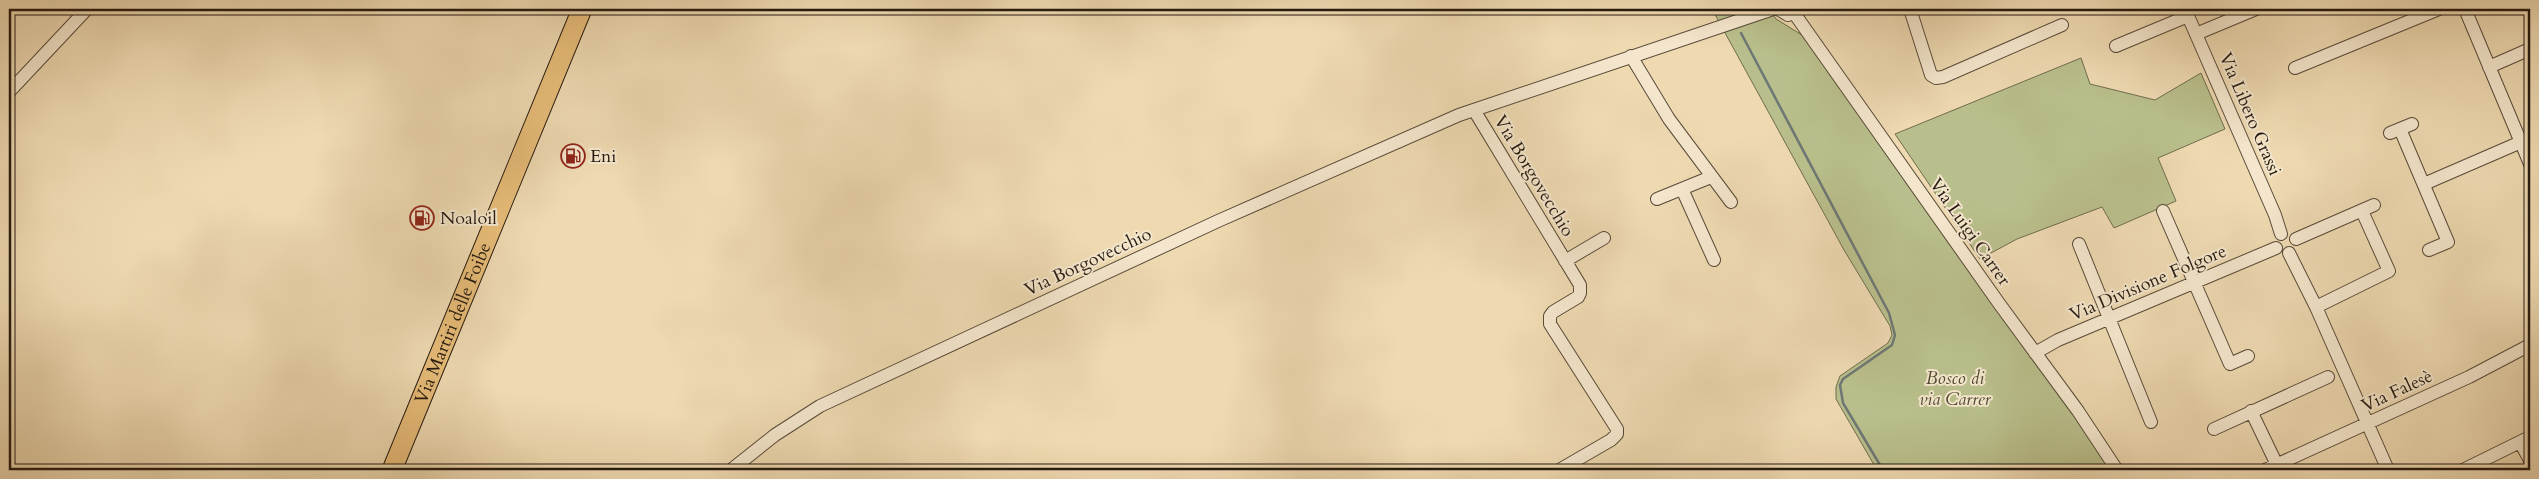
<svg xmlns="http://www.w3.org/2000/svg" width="2539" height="479" viewBox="0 0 2539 479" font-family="Cardo,serif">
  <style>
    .green { fill: #b9bf8c; stroke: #6f6c4e }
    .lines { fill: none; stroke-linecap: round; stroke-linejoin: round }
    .stream { stroke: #6e7874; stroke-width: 2.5 }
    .minor-casing { stroke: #574a38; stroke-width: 14 }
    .highway-casing { stroke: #251a10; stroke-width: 21 }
    .minor { stroke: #f4e6cc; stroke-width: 12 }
    .highway { stroke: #e7bc78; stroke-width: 19 }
    .labels { text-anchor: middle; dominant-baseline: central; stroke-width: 4; stroke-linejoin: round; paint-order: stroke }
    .street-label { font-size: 18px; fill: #251a10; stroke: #f4e6cc }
    .poi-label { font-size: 18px; fill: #251a10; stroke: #f4e6cc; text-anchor: start }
    .park-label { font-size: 18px; font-style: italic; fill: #514c35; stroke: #f4e6cc }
  </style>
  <rect width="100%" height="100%" fill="#eed9b1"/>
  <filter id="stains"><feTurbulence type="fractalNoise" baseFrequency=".004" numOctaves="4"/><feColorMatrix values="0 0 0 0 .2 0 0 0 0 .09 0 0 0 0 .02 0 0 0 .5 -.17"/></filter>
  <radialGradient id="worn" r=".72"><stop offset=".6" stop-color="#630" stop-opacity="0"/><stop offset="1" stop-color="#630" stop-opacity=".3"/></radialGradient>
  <!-- green -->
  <path class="green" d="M 1712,9 L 1769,9 L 1776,19 L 1802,35 L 2094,443 L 2110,470 L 1877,470 L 1836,399 L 1836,387 L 1840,376 L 1888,343 L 1892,335 L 1890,326 L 1844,250 Z
    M 2081,58 L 2090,84 L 2155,100 L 2201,73 L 2225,129 L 2158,158 L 2176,201 L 2114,228 L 2102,207 L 2017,239 L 1980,259 L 1895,134 Z"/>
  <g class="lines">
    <!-- stream -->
    <path class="stream" d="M 1741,33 L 1889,313 L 1895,335 L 1892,345 L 1843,379 L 1840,385 L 1843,403 L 1883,470"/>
    <!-- minor casing -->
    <g class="minor-casing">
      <path id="minor" d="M 1778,9 L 1788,15 L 1798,9
        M 1910,9 L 1931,75 L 1936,78 L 1943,77 L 2062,25
        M 2185,9 L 2275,215 L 2281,234
        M 2465,9 L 2530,164
        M 1794,13 L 1998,302 L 2078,411 L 2117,470
        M 2196,34 L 2256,9
        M 2116,46 L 2188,16
        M 1631,56 L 1669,119 L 1731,202
        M 2489,67 L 2530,49
        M 2295,68 L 2439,9
        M 9,92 L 87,9
        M 1474,110 L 1580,285 L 1580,293 L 1578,297 L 1553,312 L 1550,316 L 1550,324 L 1617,429 L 1617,434 L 1611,440 L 1561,469
        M 2400,129 L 2448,242 L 2429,250
        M 2390,133 L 2412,124
        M 2424,184 L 2521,142
        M 1682,189 L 1714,260
        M 1657,199 L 1711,177
        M 2163,211 L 2230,364 L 2248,356
        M 2296,239 L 2374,205
        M 2079,244 L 2151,422
        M 2289,253 L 2316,307 L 2388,470
        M 1565,261 L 1604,238
        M 2316,307 L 2389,271 L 2362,211
        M 2035,353 L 2058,340 L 2276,248
        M 2251,411 L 2277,465
        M 2214,429 L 2328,377
        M 2520,442 L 2530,460
        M 731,470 L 775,435 L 820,406 L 1218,221 L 1459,115 L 1773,9
        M 2265,470 L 2469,377 L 2530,345
        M 2463,470 L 2530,437"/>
    </g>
    <!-- highway casing -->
    <g class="highway-casing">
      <g id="highway">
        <path id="s1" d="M 392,470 L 582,9"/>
      </g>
    </g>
    <!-- minor -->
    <use href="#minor" class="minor"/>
    <!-- highway -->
    <use href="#highway" class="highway"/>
  </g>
  <!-- icons -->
  <defs>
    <g id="fuel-ring" transform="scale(1.25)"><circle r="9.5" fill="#f4e6cc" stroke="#8f2418" stroke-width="1.5"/><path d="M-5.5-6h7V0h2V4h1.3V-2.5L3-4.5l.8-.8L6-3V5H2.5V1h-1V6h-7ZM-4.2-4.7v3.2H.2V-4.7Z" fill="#8f2418"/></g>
  </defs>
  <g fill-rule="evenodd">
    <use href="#fuel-ring" x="573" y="156"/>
    <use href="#fuel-ring" x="422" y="218"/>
  </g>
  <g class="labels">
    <!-- street labels -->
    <g class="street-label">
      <text transform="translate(2250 114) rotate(67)">Via Libero Grassi</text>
      <text transform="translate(1534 176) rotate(59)">Via Borgovecchio</text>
      <text transform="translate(1970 232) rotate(55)">Via Luigi Carrer</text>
      <text transform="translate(1088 262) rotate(-25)">Via Borgovecchio</text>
      <text transform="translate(2148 283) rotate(-23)">Via Divisione Folgore</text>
      <text stroke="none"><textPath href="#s1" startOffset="159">Via Martiri delle Foibe</textPath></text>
      <text transform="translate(2397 391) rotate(-25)">Via Falesè</text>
    </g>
    <!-- poi labels -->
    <g class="poi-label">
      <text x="590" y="156">Eni</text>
      <text x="440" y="218">Noaloil</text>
    </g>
    <!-- park labels -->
    <g class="park-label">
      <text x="1955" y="378">Bosco di<tspan x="1955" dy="21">via Carrer</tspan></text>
    </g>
  </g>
  <!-- margin -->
  <rect width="2539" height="479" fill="none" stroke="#eed9b1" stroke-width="30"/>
  <rect x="10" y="10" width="2519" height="459" fill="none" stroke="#251a10" stroke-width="2.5"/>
  <rect x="15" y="15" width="2509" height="449" fill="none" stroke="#251a10"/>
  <rect width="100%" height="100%" filter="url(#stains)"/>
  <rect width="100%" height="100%" fill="url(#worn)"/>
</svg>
